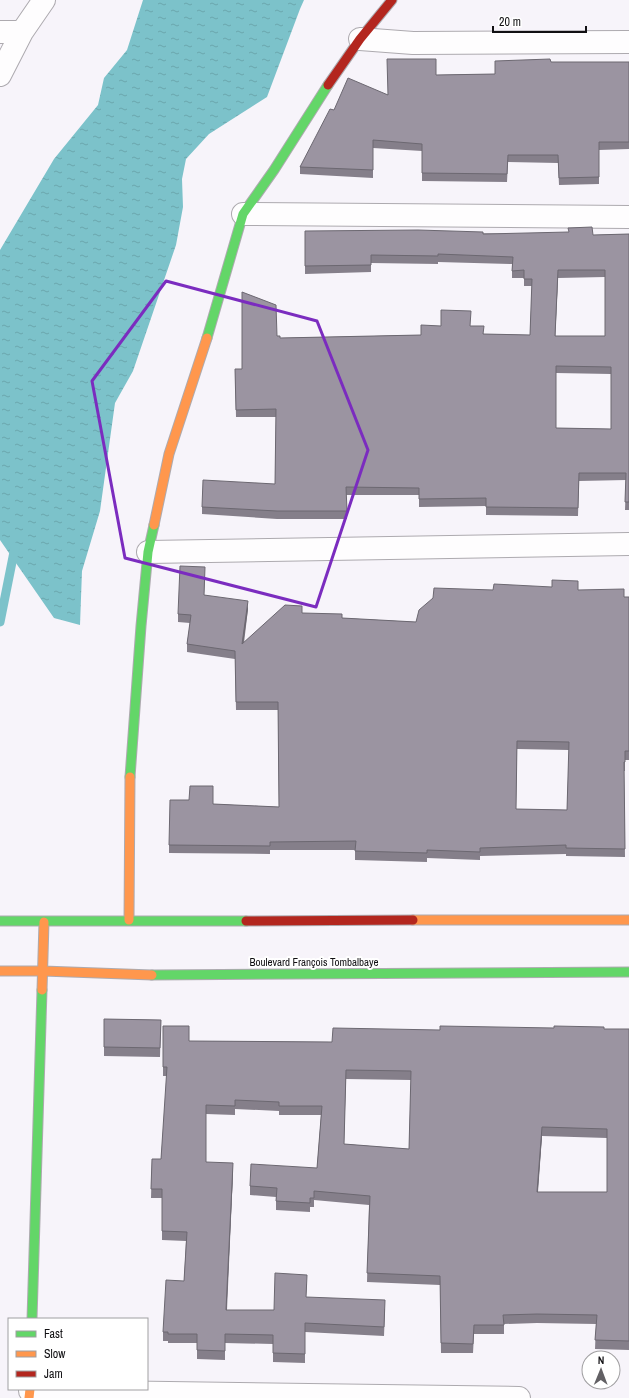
<svg xmlns="http://www.w3.org/2000/svg" width="629" height="1398" viewBox="0 0 629 1398" font-family="'Archivo Narrow',sans-serif">
  <style>
    .water { fill: url(#water-ripples) }
    .lines { fill: none; stroke-linecap: round; stroke-linejoin: round }
    .stream { stroke: #7cc2ca; stroke-width: 9 }
    .street-casing { stroke: #adaaaf; stroke-width: 24 }
    .fast-casing { stroke: #adaaaf; stroke-width: 11 }
    .slow-casing { stroke: #adaaaf; stroke-width: 11 }
    .jam-casing { stroke: #adaaaf; stroke-width: 11 }
    .street { stroke: #fefdfe; stroke-width: 22 }
    .fast { stroke: #63d668; stroke-width: 9 }
    .slow { stroke: #ff974d; stroke-width: 9 }
    .jam { stroke: #b3261e; stroke-width: 9 }
    .wall { fill: #857f8a; fill-rule: evenodd }
    .shaded-wall { fill: #6c6871 }
    .building { fill: #9b94a1; stroke: #6c6871; fill-rule: evenodd }
    .marked { fill: none; stroke: #7b2cbf; stroke-width: 3; stroke-linejoin: round }
    .labels { text-anchor: middle; dominant-baseline: central; stroke-width: 4; stroke-linejoin: round; paint-order: stroke }
    .street-label { font-size: 11px; fill: #111013; stroke: #fff }
  </style>
  <defs>
    <pattern id="water-ripples" width="26" height="14" patternUnits="userSpaceOnUse"><rect width="26" height="14" fill="#7cc2ca"/><path d="M2 4q2-2 4 0t4 0M15 11q2-2 4 0t4 0" fill="none" stroke="#6aa6ad"/></pattern>
  </defs>
  <rect width="100%" height="100%" fill="#f7f4fa"/>
  <!-- water -->
  <path class="water" d="M 143,0 L 304,0 L 300,9 L 267,97 L 209,134 L 186,159 L 182,179 L 183,207 L 176,245 L 133,371 L 115,403 L 100,511 L 82,571 L 80,625 L 54,618 L 0,540 L 0,250 L 54,159 L 98,105 L 104,78 L 127,50 Z"/>
  <g class="lines">
    <!-- stream -->
    <path class="stream" d="M 0,622 L 15,547"/>
    <!-- street casing -->
    <g class="street-casing">
      <path id="street" d="M 0,32 L 22,32
        M 360,39 L 413,43 L 629,42
        M 0,75 L 22,32 L 44,0
        M 243,214 L 629,217
        M 148,552 L 629,544
        M 30,1391 L 519,1398"/>
    </g>
    <!-- fast casing -->
    <g class="fast-casing">
      <path id="fast" d="M 207,338 L 243,214 L 274,170 L 328,85
        M 130,777 L 141,626 L 148,552 L 154,525
        M 0,921 L 246,921
        M 152,975 L 629,972
        M 32,1319 L 42,990"/>
    </g>
    <!-- slow casing -->
    <g class="slow-casing">
      <path id="slow" d="M 154,525 L 169,454 L 207,338
        M 129,920 L 130,777
        M 413,920 L 629,920
        M 0,971 L 43,971 L 152,975
        M 42,990 L 44,922
        M 29,1398 L 30,1389"/>
    </g>
    <!-- jam casing -->
    <g class="jam-casing">
      <path id="jam" d="M 328,85 L 360,39 L 392,0
        M 246,921 L 413,920"/>
    </g>
    <!-- street -->
    <use href="#street" class="street"/>
    <!-- fast -->
    <use href="#fast" class="fast"/>
    <!-- slow -->
    <use href="#slow" class="slow"/>
    <!-- jam -->
    <use href="#jam" class="jam"/>
  </g>
  <!-- wall -->
  <path class="wall" d="M 551,62 L 629,62 L 629,149 L 599,150 L 599,184 L 559,185 L 558,163 L 508,162 L 507,182 L 422,181 L 422,151 L 373,148 L 373,178 L 300,174 L 300,167 L 334,110 L 387,95 L 436,75 L 495,74 Z
    M 305,231 L 593,235 L 629,234 L 629,510 L 625,510 L 626,480 L 579,481 L 578,516 L 486,515 L 486,506 L 419,507 L 419,495 L 346,495 L 347,519 L 277,519 L 202,514 L 202,507 L 275,484 L 276,417 L 236,417 L 235,369 L 242,369 L 277,336 L 280,338 L 421,335 L 470,326 L 484,334 L 530,335 L 532,286 L 524,286 L 524,278 L 512,278 L 512,264 L 438,262 L 438,264 L 371,263 L 371,272 L 305,274 ZM 605,277 L 605,336 L 555,336 L 558,278 ZM 556,373 L 611,374 L 611,429 L 556,428 Z
    M 205,576 L 204,595 L 248,609 L 244,643 L 302,613 L 342,618 L 416,622 L 493,590 L 578,590 L 624,597 L 629,597 L 629,760 L 625,760 L 625,771 L 624,771 L 625,857 L 566,856 L 566,854 L 480,856 L 480,860 L 427,858 L 427,862 L 355,860 L 355,850 L 270,850 L 270,854 L 169,853 L 169,845 L 213,804 L 279,807 L 278,710 L 236,710 L 235,659 L 187,652 L 187,644 L 190,623 L 178,622 L 178,614 ZM 517,749 L 569,750 L 567,810 L 516,809 Z
    M 104,1019 L 161,1020 L 160,1057 L 104,1056 Z
    M 163,1026 L 189,1041 L 332,1042 L 440,1030 L 629,1029 L 629,1350 L 595,1349 L 596,1324 L 537,1323 L 504,1324 L 504,1334 L 474,1334 L 473,1353 L 441,1353 L 440,1285 L 367,1282 L 369,1205 L 314,1200 L 314,1207 L 310,1207 L 310,1212 L 276,1210 L 276,1197 L 250,1195 L 250,1186 L 317,1168 L 321,1115 L 279,1115 L 279,1111 L 235,1109 L 235,1115 L 206,1114 L 206,1162 L 233,1173 L 227,1310 L 274,1310 L 307,1284 L 306,1297 L 385,1309 L 384,1336 L 305,1332 L 305,1363 L 273,1362 L 273,1344 L 225,1343 L 225,1360 L 197,1359 L 197,1343 L 168,1343 L 168,1341 L 163,1341 L 163,1332 L 184,1281 L 186,1241 L 162,1240 L 162,1198 L 151,1198 L 152,1159 L 161,1159 L 167,1076 L 163,1076 ZM 346,1079 L 411,1080 L 409,1149 L 344,1144 ZM 542,1136 L 607,1138 L 607,1192 L 538,1192 Z"/>
  <!-- shaded-wall -->
  <path class="shaded-wall" d="M 558,270 L 558,278 L 555,343 L 555,336 Z
    M 248,601 L 248,609 L 242,652 L 242,644 Z
    M 542,1127 L 542,1136 L 537,1201 L 537,1192 Z
    M 233,1163 L 233,1173 L 226,1319 L 226,1310 Z"/>
  <!-- building -->
  <path class="building" d="M 387,59 L 436,59 L 436,75 L 495,74 L 495,61 L 550,59 L 551,62 L 629,62 L 629,142 L 599,142 L 599,177 L 559,178 L 558,155 L 508,155 L 507,174 L 422,173 L 422,144 L 373,140 L 373,170 L 300,167 L 330,109 L 334,110 L 348,78 L 388,95 Z
    M 592,227 L 593,235 L 629,234 L 629,502 L 625,502 L 626,473 L 579,473 L 578,508 L 486,507 L 486,498 L 419,499 L 419,488 L 346,487 L 347,511 L 277,511 L 202,507 L 203,480 L 275,484 L 276,409 L 236,410 L 235,369 L 242,369 L 242,292 L 276,305 L 277,336 L 280,336 L 280,338 L 421,335 L 421,325 L 441,326 L 441,310 L 471,311 L 470,326 L 484,326 L 483,334 L 530,335 L 532,279 L 524,279 L 524,270 L 512,271 L 513,257 L 438,254 L 438,256 L 371,255 L 371,265 L 305,266 L 305,231 L 418,230 L 483,232 L 483,234 L 485,234 L 569,232 L 568,228 ZM 558,270 L 605,270 L 605,336 L 555,336 ZM 556,366 L 611,367 L 611,429 L 556,428 Z
    M 180,566 L 205,567 L 204,595 L 248,601 L 242,644 L 285,605 L 302,606 L 302,613 L 342,614 L 342,618 L 416,622 L 419,610 L 433,598 L 434,588 L 493,590 L 494,584 L 552,587 L 552,580 L 578,581 L 578,590 L 624,589 L 624,597 L 629,597 L 629,751 L 625,751 L 625,762 L 624,762 L 625,849 L 566,848 L 566,845 L 480,848 L 480,852 L 427,850 L 427,853 L 355,851 L 356,841 L 270,842 L 270,846 L 169,845 L 170,800 L 189,800 L 190,786 L 213,786 L 213,804 L 279,807 L 278,702 L 236,702 L 235,651 L 187,644 L 191,615 L 178,614 ZM 517,741 L 569,742 L 567,810 L 516,809 Z
    M 104,1019 L 161,1020 L 160,1048 L 104,1047 Z
    M 163,1026 L 189,1026 L 189,1041 L 332,1042 L 333,1028 L 440,1030 L 440,1026 L 554,1028 L 554,1026 L 604,1027 L 604,1029 L 629,1029 L 629,1341 L 595,1340 L 597,1315 L 537,1314 L 503,1315 L 504,1325 L 474,1325 L 473,1344 L 441,1343 L 440,1276 L 367,1273 L 370,1196 L 314,1191 L 314,1198 L 310,1198 L 310,1203 L 276,1201 L 277,1188 L 250,1186 L 251,1164 L 317,1168 L 322,1106 L 279,1106 L 279,1102 L 235,1100 L 235,1106 L 206,1105 L 206,1162 L 233,1163 L 226,1310 L 274,1310 L 275,1273 L 307,1275 L 306,1297 L 385,1300 L 384,1327 L 305,1323 L 305,1354 L 273,1353 L 273,1335 L 225,1334 L 225,1351 L 197,1350 L 197,1334 L 168,1334 L 168,1332 L 163,1332 L 166,1280 L 184,1281 L 187,1232 L 162,1231 L 162,1189 L 151,1189 L 152,1159 L 161,1159 L 167,1067 L 163,1067 ZM 346,1070 L 411,1071 L 409,1149 L 344,1144 ZM 542,1127 L 607,1129 L 607,1192 L 537,1192 Z"/>
  <!-- marked area -->
  <path class="marked" d="M 166,281 L 317,321 L 368,450 L 316,607 L 125,558 L 92,381 Z"/>
  <g class="labels">
    <!-- street labels -->
    <g class="street-label">
      <text x="314" y="962">Boulevard François Tombalbaye</text>
    </g>
  </g>
  <!-- legend -->
  <rect x="8" y="1318" width="140" height="72" fill="#ffffff" stroke="#a09fa1"/>
  <rect x="16" y="1331" width="20" height="6" fill="#63d668" stroke="#a09fa1"/>
  <text x="44" y="1338" font-size="12" fill="#111013">Fast</text>
  <rect x="16" y="1351" width="20" height="6" fill="#ff974d" stroke="#a09fa1"/>
  <text x="44" y="1358" font-size="12" fill="#111013">Slow</text>
  <rect x="16" y="1371" width="20" height="6" fill="#b3261e" stroke="#a09fa1"/>
  <text x="44" y="1378" font-size="12" fill="#111013">Jam</text>
  <!-- north arrow -->
  <g transform="translate(601 1370) rotate(1)"><circle r="19" fill="#ffffff" stroke="#a09fa1"/>
  <path d="M0-3L7 15L0 10L-7 15Z" fill="#626064"/>
  <text y="-6" font-size="11" font-weight="bold" text-anchor="middle" fill="#111013">N</text>
  </g>
  <!-- scale -->
  <path d="M493 26v6h93v-6" fill="none" stroke="#111013" stroke-width="2"/>
  <text x="499" y="26" font-size="12" fill="#111013" stroke="#ffffff" stroke-width="3" paint-order="stroke">20 m</text>
</svg>
